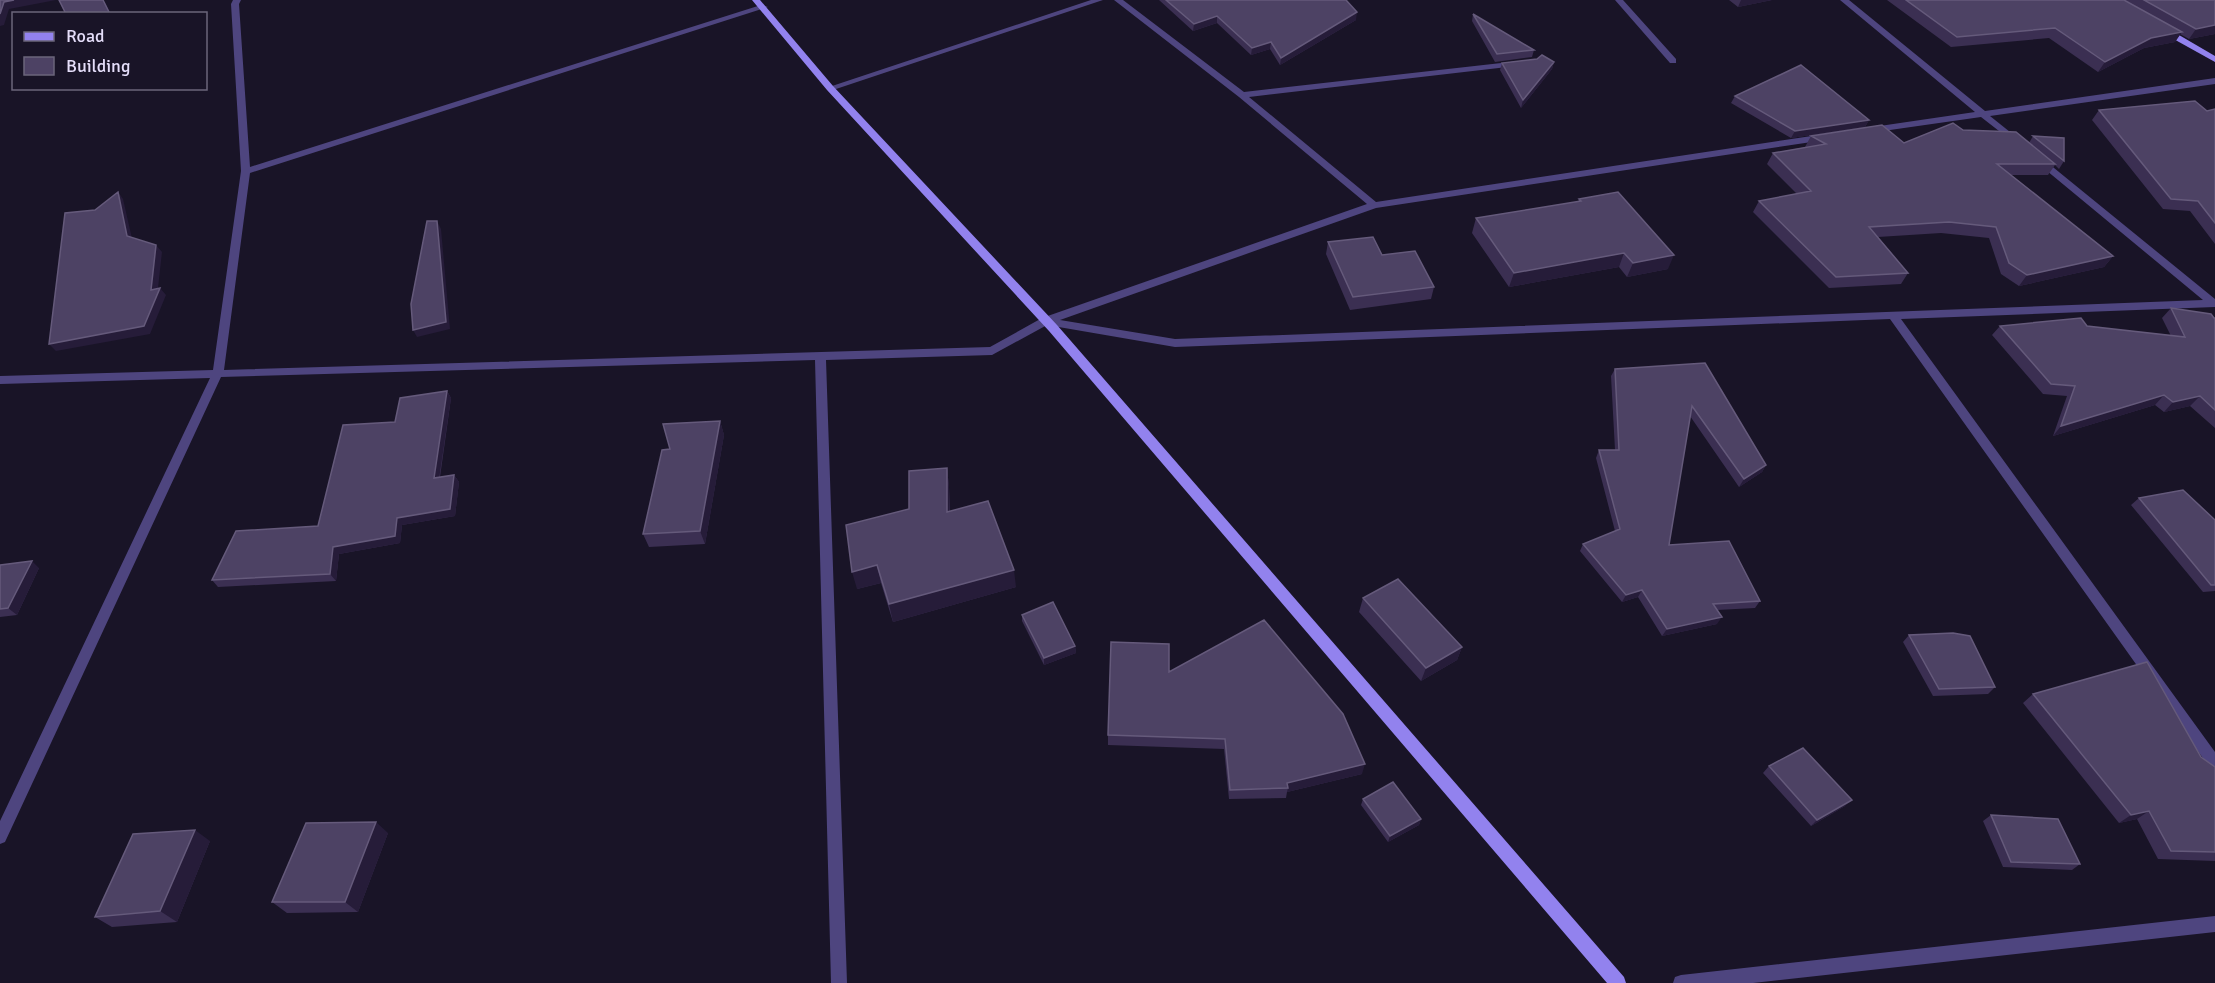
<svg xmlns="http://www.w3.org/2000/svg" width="2215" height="983" viewBox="0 0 2215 983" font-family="Signika,sans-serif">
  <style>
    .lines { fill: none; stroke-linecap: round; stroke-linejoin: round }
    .street { fill: #4e457f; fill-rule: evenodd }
    .secondary { fill: #9282ee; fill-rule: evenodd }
    .wall { fill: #3b2f52 }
    .shaded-wall { fill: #261c39 }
    .building { fill: #4d4264; stroke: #655a7b; stroke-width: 1.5 }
  </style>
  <rect width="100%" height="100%" fill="#191427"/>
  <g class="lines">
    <!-- street -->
    <path class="street" d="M 233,0 L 241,0 L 239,4 L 250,167 L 761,5 L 768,7 L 250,173 L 224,370 L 990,347 L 1042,318 L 1367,204 L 1239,97 L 1114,0 L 1123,0 L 1244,92 L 1519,61 L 1520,63 L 1516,66 L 1249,97 L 1376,202 L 1825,134 L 1830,137 L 1825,140 L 1376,208 L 1060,320 L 1175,339 L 2203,300 L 2035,161 L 2040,158 L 2043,159 L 2215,299 L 2215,307 L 1901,319 L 2215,752 L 2215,769 L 2210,768 L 1890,319 L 1175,347 L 1047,325 L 992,355 L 826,360 L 847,983 L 831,983 L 815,360 L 221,377 L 5,842 L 0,844 L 0,821 L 210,378 L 0,384 L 0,376 L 213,370 L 241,171 L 231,4 Z
      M 1091,0 L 1103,0 L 833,90 L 826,88 Z
      M 1615,0 L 1623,0 L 1676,59 L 1676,63 L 1670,63 Z
      M 1840,0 L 1849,0 L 1985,111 L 2215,78 L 2215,84 L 1990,116 L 2020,140 L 2020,144 L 2017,145 L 1981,117 L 1869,133 L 1864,130 L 1866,128 L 1975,112 Z
      M 2215,916 L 2215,932 L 1753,983 L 1673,983 L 1675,977 L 1681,975 Z"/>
    <!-- secondary -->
    <path class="secondary" d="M 752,0 L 760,0 L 833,86 L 1057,325 L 1624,977 L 1626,983 L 1607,983 L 1049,331 L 827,90 Z
      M 2161,28 L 2167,28 L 2215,56 L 2215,62 L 2161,32 Z"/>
  </g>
  <!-- wall -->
  <path class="wall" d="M 1159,0 L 1346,0 L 1356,20 L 1280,65 L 1270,49 L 1251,55 L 1217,23 L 1193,31 Z
    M 1729,0 L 1772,0 L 1738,7 Z
    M 1887,0 L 2215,0 L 2215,34 L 2189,39 L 2180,34 L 2175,42 L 2144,48 L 2098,72 L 2049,38 L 1951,47 Z
    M 1473,14 L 1534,50 L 1532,57 L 1495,62 L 1472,21 Z
    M 1554,62 L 1552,69 L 1521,108 L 1500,70 L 1502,63 Z
    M 1735,96 L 1869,120 L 1865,127 L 1791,138 L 1731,103 Z
    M 2215,109 L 2215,244 L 2190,211 L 2163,209 L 2092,120 L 2099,110 L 2207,111 Z
    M 1963,130 L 2029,143 L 2033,136 L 2064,161 L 2059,169 L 2055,165 L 2048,175 L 2011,175 L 2113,256 L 2104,267 L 2019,286 L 2001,274 L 1989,238 L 1941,233 L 1878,237 L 1908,273 L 1901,284 L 1829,288 L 1753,212 L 1759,201 L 1797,194 L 1767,164 L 1773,153 L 1806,147 L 1805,147 L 1811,136 L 1904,143 Z
    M 1579,199 L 1668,269 L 1627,277 L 1619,267 L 1509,287 L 1472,233 L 1476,218 L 1578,202 Z
    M 1328,242 L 1382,255 L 1434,287 L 1431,299 L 1350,310 L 1326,254 Z
    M 2171,308 L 2215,318 L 2215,428 L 2190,406 L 2164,412 L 2155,405 L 2053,436 L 2067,396 L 2043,394 L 1992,335 L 2000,326 L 2087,326 L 2171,336 L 2162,318 Z
    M 1705,363 L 1766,465 L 1762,472 L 1739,487 L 1690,416 L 1669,545 L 1760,601 L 1755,608 L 1717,610 L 1717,624 L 1662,636 L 1638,597 L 1622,602 L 1580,551 L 1583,544 L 1615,531 L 1596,458 L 1599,450 L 1615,450 L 1611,376 L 1615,369 Z
    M 447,391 L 451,398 L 440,477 L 454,475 L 459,482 L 455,516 L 402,525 L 400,543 L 339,554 L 336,581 L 218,587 L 212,580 L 318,526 L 395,422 Z
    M 720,421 L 724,435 L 705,544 L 649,547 L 643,534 L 670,449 Z
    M 947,468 L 949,487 L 950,512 L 1016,587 L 893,622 L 881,583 L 857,589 L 909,509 Z
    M 2139,498 L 2215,520 L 2215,591 L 2203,592 L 2131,505 Z
    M 0,565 L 39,568 L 17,615 L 0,617 Z
    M 1363,598 L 1462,647 L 1457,660 L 1421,681 L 1359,612 Z
    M 1022,615 L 1075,646 L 1076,653 L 1044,665 L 1022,621 Z
    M 1909,635 L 1995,687 L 1988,694 L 1933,696 L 1903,642 Z
    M 1169,672 L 1362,774 L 1287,792 L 1286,798 L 1229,799 L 1224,749 L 1108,745 L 1108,735 Z
    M 2033,694 L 2201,757 L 2215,767 L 2215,861 L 2158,859 L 2137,819 L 2119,823 L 2023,703 Z
    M 1769,766 L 1845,806 L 1811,826 L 1763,773 Z
    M 1363,799 L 1421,819 L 1419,825 L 1388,842 L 1361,805 Z
    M 1991,815 L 2080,864 L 2072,870 L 2003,867 L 1983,821 Z
    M 388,833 L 358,912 L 287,913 L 272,902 Z
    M 210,841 L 177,922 L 112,927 L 95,917 Z"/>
  <!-- shaded-wall -->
  <path class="shaded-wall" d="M 14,0 L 56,0 L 9,9 L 4,25 L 0,26 L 0,14 L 4,2 Z
    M 1741,0 L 1772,0 L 1738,7 Z
    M 1357,12 L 1356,20 L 1280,65 L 1281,58 Z
    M 1217,16 L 1217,23 L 1193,31 L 1194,24 Z
    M 2215,25 L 2215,34 L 2189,39 L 2196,29 Z
    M 2182,32 L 2175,42 L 2144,48 L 2098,72 L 2105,62 L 2151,38 Z
    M 1271,42 L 1270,49 L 1251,55 L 1252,48 Z
    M 1554,62 L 1552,69 L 1521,108 L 1523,100 Z
    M 1869,120 L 1865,127 L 1791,138 L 1795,131 Z
    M 118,192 L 123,199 L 133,243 L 127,236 Z
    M 437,221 L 441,229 L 450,329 L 417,337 L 413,330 Z
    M 156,245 L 162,252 L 157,297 L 160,288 L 166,295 L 150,334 L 56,351 L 49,344 L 151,290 Z
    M 1624,253 L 1619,267 L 1509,287 L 1514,273 Z
    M 1674,255 L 1668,269 L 1627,277 L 1633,263 Z
    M 2113,256 L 2104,267 L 2019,286 L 2027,275 Z
    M 447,391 L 451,398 L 438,486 L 434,478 Z
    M 2164,395 L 2155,405 L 2053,436 L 2061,426 Z
    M 2200,396 L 2190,406 L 2164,412 L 2173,402 Z
    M 720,421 L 724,435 L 705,544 L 700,531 Z
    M 1766,465 L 1762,472 L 1739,487 L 1744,479 Z
    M 947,468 L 949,487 L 950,531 L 947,512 Z
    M 454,475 L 459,482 L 455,516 L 402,525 L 400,543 L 339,554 L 336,581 L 330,574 L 333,547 L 397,518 Z
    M 32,561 L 39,568 L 17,615 L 8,608 Z
    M 877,565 L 881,583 L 857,589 L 852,572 Z
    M 1014,570 L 1016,587 L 893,622 L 889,604 Z
    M 1642,590 L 1638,597 L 1622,602 L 1626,595 Z
    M 1722,617 L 1717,624 L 1662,636 L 1667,629 Z
    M 1075,646 L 1076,653 L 1044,665 L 1044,658 Z
    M 1462,647 L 1457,660 L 1421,681 L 1426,668 Z
    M 1365,764 L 1362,774 L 1287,792 L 1288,788 L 1287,783 Z
    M 1852,800 L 1845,806 L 1811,826 L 1817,820 Z
    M 2149,811 L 2137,819 L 2119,823 L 2131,815 Z
    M 1421,819 L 1419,825 L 1388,842 L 1390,836 Z
    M 376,822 L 388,833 L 358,912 L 345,902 Z
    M 195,830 L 210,841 L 177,922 L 160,911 Z"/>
  <!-- building -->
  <path class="building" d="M 0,0 L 14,0 L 4,2 L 0,14 Z
    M 59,0 L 103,0 L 110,14 L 66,14 Z
    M 1166,0 L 1346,0 L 1357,12 L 1281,58 L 1271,42 L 1252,48 L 1217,16 L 1194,24 Z
    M 1906,0 L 2124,0 L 2182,32 L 2151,38 L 2105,62 L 2055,28 L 1957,37 Z
    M 2144,0 L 2215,0 L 2215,25 L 2196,29 Z
    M 1473,14 L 1534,50 L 1497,54 Z
    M 1542,55 L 1554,62 L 1523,100 L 1502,63 L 1537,59 Z
    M 1801,65 L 1869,120 L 1795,131 L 1735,96 Z
    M 2195,101 L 2207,111 L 2215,109 L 2215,223 L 2198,201 L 2171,199 L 2099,110 Z
    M 1953,123 L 1963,130 L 2016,132 L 2055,164 L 1997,164 L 2113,256 L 2027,275 L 2009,263 L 1996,227 L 1949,222 L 1869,227 L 1908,273 L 1836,277 L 1759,201 L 1811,191 L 1773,153 L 1826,144 L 1811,136 L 1882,125 L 1904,143 Z
    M 2033,136 L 2064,138 L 2064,161 Z
    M 118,192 L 127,236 L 156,245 L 151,290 L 160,288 L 144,326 L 49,344 L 65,213 L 95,210 Z
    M 1618,192 L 1674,255 L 1633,263 L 1624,253 L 1514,273 L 1476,218 L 1581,201 L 1579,199 Z
    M 427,221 L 437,221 L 446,322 L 413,330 L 411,304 Z
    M 1373,237 L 1382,255 L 1415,251 L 1434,287 L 1353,297 L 1328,242 Z
    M 2171,308 L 2211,314 L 2214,318 L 2215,318 L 2215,410 L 2200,396 L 2173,402 L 2164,395 L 2061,426 L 2075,386 L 2051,384 L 2000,326 L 2081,318 L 2087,326 L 2185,337 Z
    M 1705,363 L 1766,465 L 1744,479 L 1692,406 L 1669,545 L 1729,541 L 1760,601 L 1713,604 L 1722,617 L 1667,629 L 1642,590 L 1626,595 L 1583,544 L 1620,529 L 1599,450 L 1619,450 L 1615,369 Z
    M 447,391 L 434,478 L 454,475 L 450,509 L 397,518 L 395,536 L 333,547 L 330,574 L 212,580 L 236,531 L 318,526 L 343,425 L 395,422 L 400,398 Z
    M 720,421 L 700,531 L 643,534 L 662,450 L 670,449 L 663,424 Z
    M 947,468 L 947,512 L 988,501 L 1014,570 L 889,604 L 877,565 L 852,572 L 846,525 L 909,509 L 909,471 Z
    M 2183,490 L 2215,520 L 2215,585 L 2211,585 L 2139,498 Z
    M 32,561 L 8,608 L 0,609 L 0,565 Z
    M 1398,579 L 1462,647 L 1426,668 L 1363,598 Z
    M 1053,602 L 1075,646 L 1044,658 L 1022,615 Z
    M 1264,620 L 1343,714 L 1365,764 L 1287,783 L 1288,788 L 1230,790 L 1225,739 L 1108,735 L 1111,642 L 1169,644 L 1169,672 Z
    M 1953,633 L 1970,636 L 1995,687 L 1939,689 L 1909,635 Z
    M 2147,662 L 2201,757 L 2215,767 L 2215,852 L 2171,851 L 2149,811 L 2131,815 L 2033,694 Z
    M 1803,748 L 1852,800 L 1817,820 L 1769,766 Z
    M 1393,782 L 1421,819 L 1390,836 L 1363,799 Z
    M 1991,815 L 2058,819 L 2080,864 L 2011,862 Z
    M 376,822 L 345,902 L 272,902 L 306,823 Z
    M 195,830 L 160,911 L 95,917 L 133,834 Z"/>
  <!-- legend -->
  <rect x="12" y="12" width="195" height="78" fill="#191427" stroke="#6b657b" stroke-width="1.5"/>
  <rect x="24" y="32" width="30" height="9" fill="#9282ee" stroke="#6b657b" stroke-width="1.5"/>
  <text x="66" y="42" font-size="18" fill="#e5defa">Road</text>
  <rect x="24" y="57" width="30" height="18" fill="#4d4264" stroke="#6b657b" stroke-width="1.5"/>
  <text x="66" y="72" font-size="18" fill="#e5defa">Building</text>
</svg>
